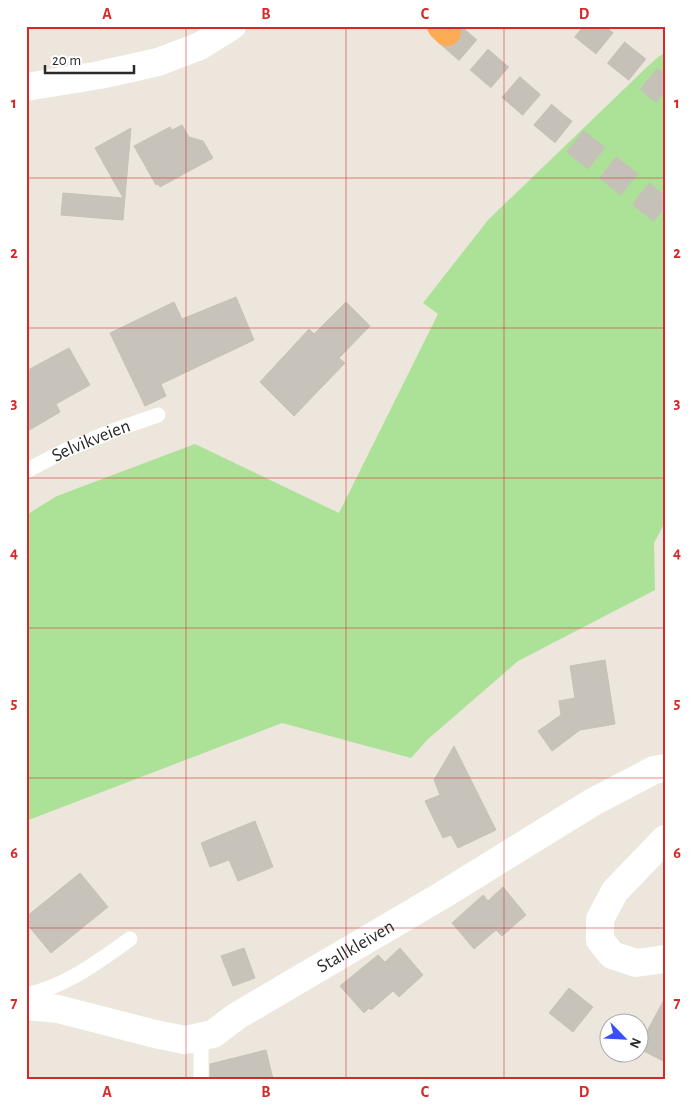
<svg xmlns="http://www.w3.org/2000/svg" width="691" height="1105" viewBox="0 0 691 1105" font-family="'Alegreya Sans',sans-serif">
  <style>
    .green { fill: #abe298 }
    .building { fill: #c7c3bb; stroke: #c7c2b5 }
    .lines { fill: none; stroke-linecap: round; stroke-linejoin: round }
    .highway-tunnel { stroke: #c5c0b8; stroke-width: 28; stroke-dasharray: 28 14; stroke-linecap: butt }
    .lane { stroke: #fff; stroke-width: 15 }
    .street { stroke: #fff; stroke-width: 28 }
    .highway { stroke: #fdac55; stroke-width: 28 }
    .grid { fill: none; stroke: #d62828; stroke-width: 1; stroke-opacity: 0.55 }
    .labels { text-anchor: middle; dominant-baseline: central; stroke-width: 4.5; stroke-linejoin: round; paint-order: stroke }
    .street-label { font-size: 19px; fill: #2a2a2a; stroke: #fff }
    .neatline { fill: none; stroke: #d62828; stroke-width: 2 }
    .grid-label { font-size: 16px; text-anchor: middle; font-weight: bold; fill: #d62828 }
  </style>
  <rect width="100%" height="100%" fill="#ece6dc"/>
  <!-- green -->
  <path class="green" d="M 665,53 L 665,522 L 654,543 L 655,590 L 518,661 L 427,740 L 411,758 L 282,723 L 26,821 L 26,515 L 57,496 L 195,444 L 339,513 L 438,314 L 423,303 L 488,220 L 647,67 L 658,57 Z"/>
  <!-- building -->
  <path class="building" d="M 182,125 L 189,137 L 203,141 L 213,158 L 160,187 L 158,184 L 156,185 L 134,146 L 170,127 L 172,130 Z
    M 131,128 L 123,220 L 61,215 L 63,193 L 123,198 L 95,148 Z
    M 236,297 L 254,340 L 161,384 L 166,396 L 145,406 L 110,333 L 174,302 L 182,319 Z
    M 346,302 L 370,326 L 339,358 L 345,363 L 294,416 L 260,382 L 309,329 L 314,334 Z
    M 69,348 L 90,385 L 56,404 L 60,412 L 26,432 L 26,371 Z
    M 605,660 L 615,724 L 580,730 L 552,751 L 538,731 L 561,715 L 559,701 L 575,698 L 570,666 Z
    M 454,746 L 496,830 L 458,848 L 451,835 L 443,838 L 425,801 L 440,795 L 434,780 Z
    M 255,821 L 273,867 L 238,881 L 229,860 L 210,867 L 201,843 Z
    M 80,873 L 108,907 L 51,953 L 26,923 L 26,917 Z
    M 503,887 L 526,915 L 502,936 L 496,930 L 474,949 L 452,923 L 483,895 L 488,901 Z
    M 244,948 L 255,978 L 233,986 L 221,956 Z
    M 400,948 L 423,975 L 399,997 L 393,991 L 371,1010 L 369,1008 L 364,1013 L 340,986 L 378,955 L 385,962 Z
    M 569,988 L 593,1007 L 573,1032 L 549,1013 Z
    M 665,998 L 665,1062 L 638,1048 Z
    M 266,1050 L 273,1079 L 210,1079 L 210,1064 Z"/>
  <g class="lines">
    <!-- highway-tunnel -->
    <path class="highway-tunnel" d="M 583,26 L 665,92
      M 447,32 L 556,126 L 665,213"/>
    <!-- lane -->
    <g class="lane">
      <path id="s1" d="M 26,471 L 66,450 L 115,430 L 158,415"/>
      <path d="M 26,995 C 65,987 98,962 130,939"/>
      <path d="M 201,1037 L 201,1079"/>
    </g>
    <!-- street -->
    <g class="street">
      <path d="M 26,87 L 100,75 L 158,62 L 200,46 L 232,26"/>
      <path d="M 665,839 L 615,891 L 600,919 L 600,940 L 612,955 L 636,963 L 665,959"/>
      <path id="s2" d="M 26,1006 L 58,1009 L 155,1034 L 185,1040 L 213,1034 L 237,1016 L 441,896 L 593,802 L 654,770 L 665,768"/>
    </g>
    <!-- highway -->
    <path class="highway" d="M 441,26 L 447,32"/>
  </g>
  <!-- grid -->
  <path class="grid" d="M 186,26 L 186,1079M 346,26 L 346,1079M 504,26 L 504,1079M 26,178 L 665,178M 26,328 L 665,328M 26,478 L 665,478M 26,628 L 665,628M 26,778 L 665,778M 26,928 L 665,928"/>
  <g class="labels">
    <!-- street labels -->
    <g class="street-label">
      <text stroke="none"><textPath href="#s1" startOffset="72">Selvikveien</textPath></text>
      <text stroke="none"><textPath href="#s2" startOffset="359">Stallkleiven</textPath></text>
    </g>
  </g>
  <!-- border -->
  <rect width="691" height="1105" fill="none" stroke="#ffffff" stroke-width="55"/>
  <!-- north arrow -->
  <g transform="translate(624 1038) rotate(114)"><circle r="24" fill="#ffffff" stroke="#aaaaaa"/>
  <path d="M0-4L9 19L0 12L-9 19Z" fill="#3b4ff9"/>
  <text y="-8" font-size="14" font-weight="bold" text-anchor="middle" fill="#2a2a2a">N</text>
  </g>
  <!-- scale -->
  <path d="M45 65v8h89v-8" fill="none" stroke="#2a2a2a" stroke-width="2.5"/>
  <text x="52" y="65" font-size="15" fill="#2a2a2a" stroke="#ffffff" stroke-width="4" paint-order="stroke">20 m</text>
  <rect x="28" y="28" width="636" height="1050" class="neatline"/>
  <g class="grid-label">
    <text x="107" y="19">A</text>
    <text x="266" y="19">B</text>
    <text x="425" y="19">C</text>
    <text x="584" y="19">D</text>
    <text x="14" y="108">1</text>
    <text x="677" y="108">1</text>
    <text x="14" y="258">2</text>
    <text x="677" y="258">2</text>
    <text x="14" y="408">3</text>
    <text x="677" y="408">3</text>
    <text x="14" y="558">4</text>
    <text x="677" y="558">4</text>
    <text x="14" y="708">5</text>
    <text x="677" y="708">5</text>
    <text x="14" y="858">6</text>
    <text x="677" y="858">6</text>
    <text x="14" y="1008">7</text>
    <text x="677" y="1008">7</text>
    <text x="107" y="1097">A</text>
    <text x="266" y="1097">B</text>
    <text x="425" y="1097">C</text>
    <text x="584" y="1097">D</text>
  </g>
</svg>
